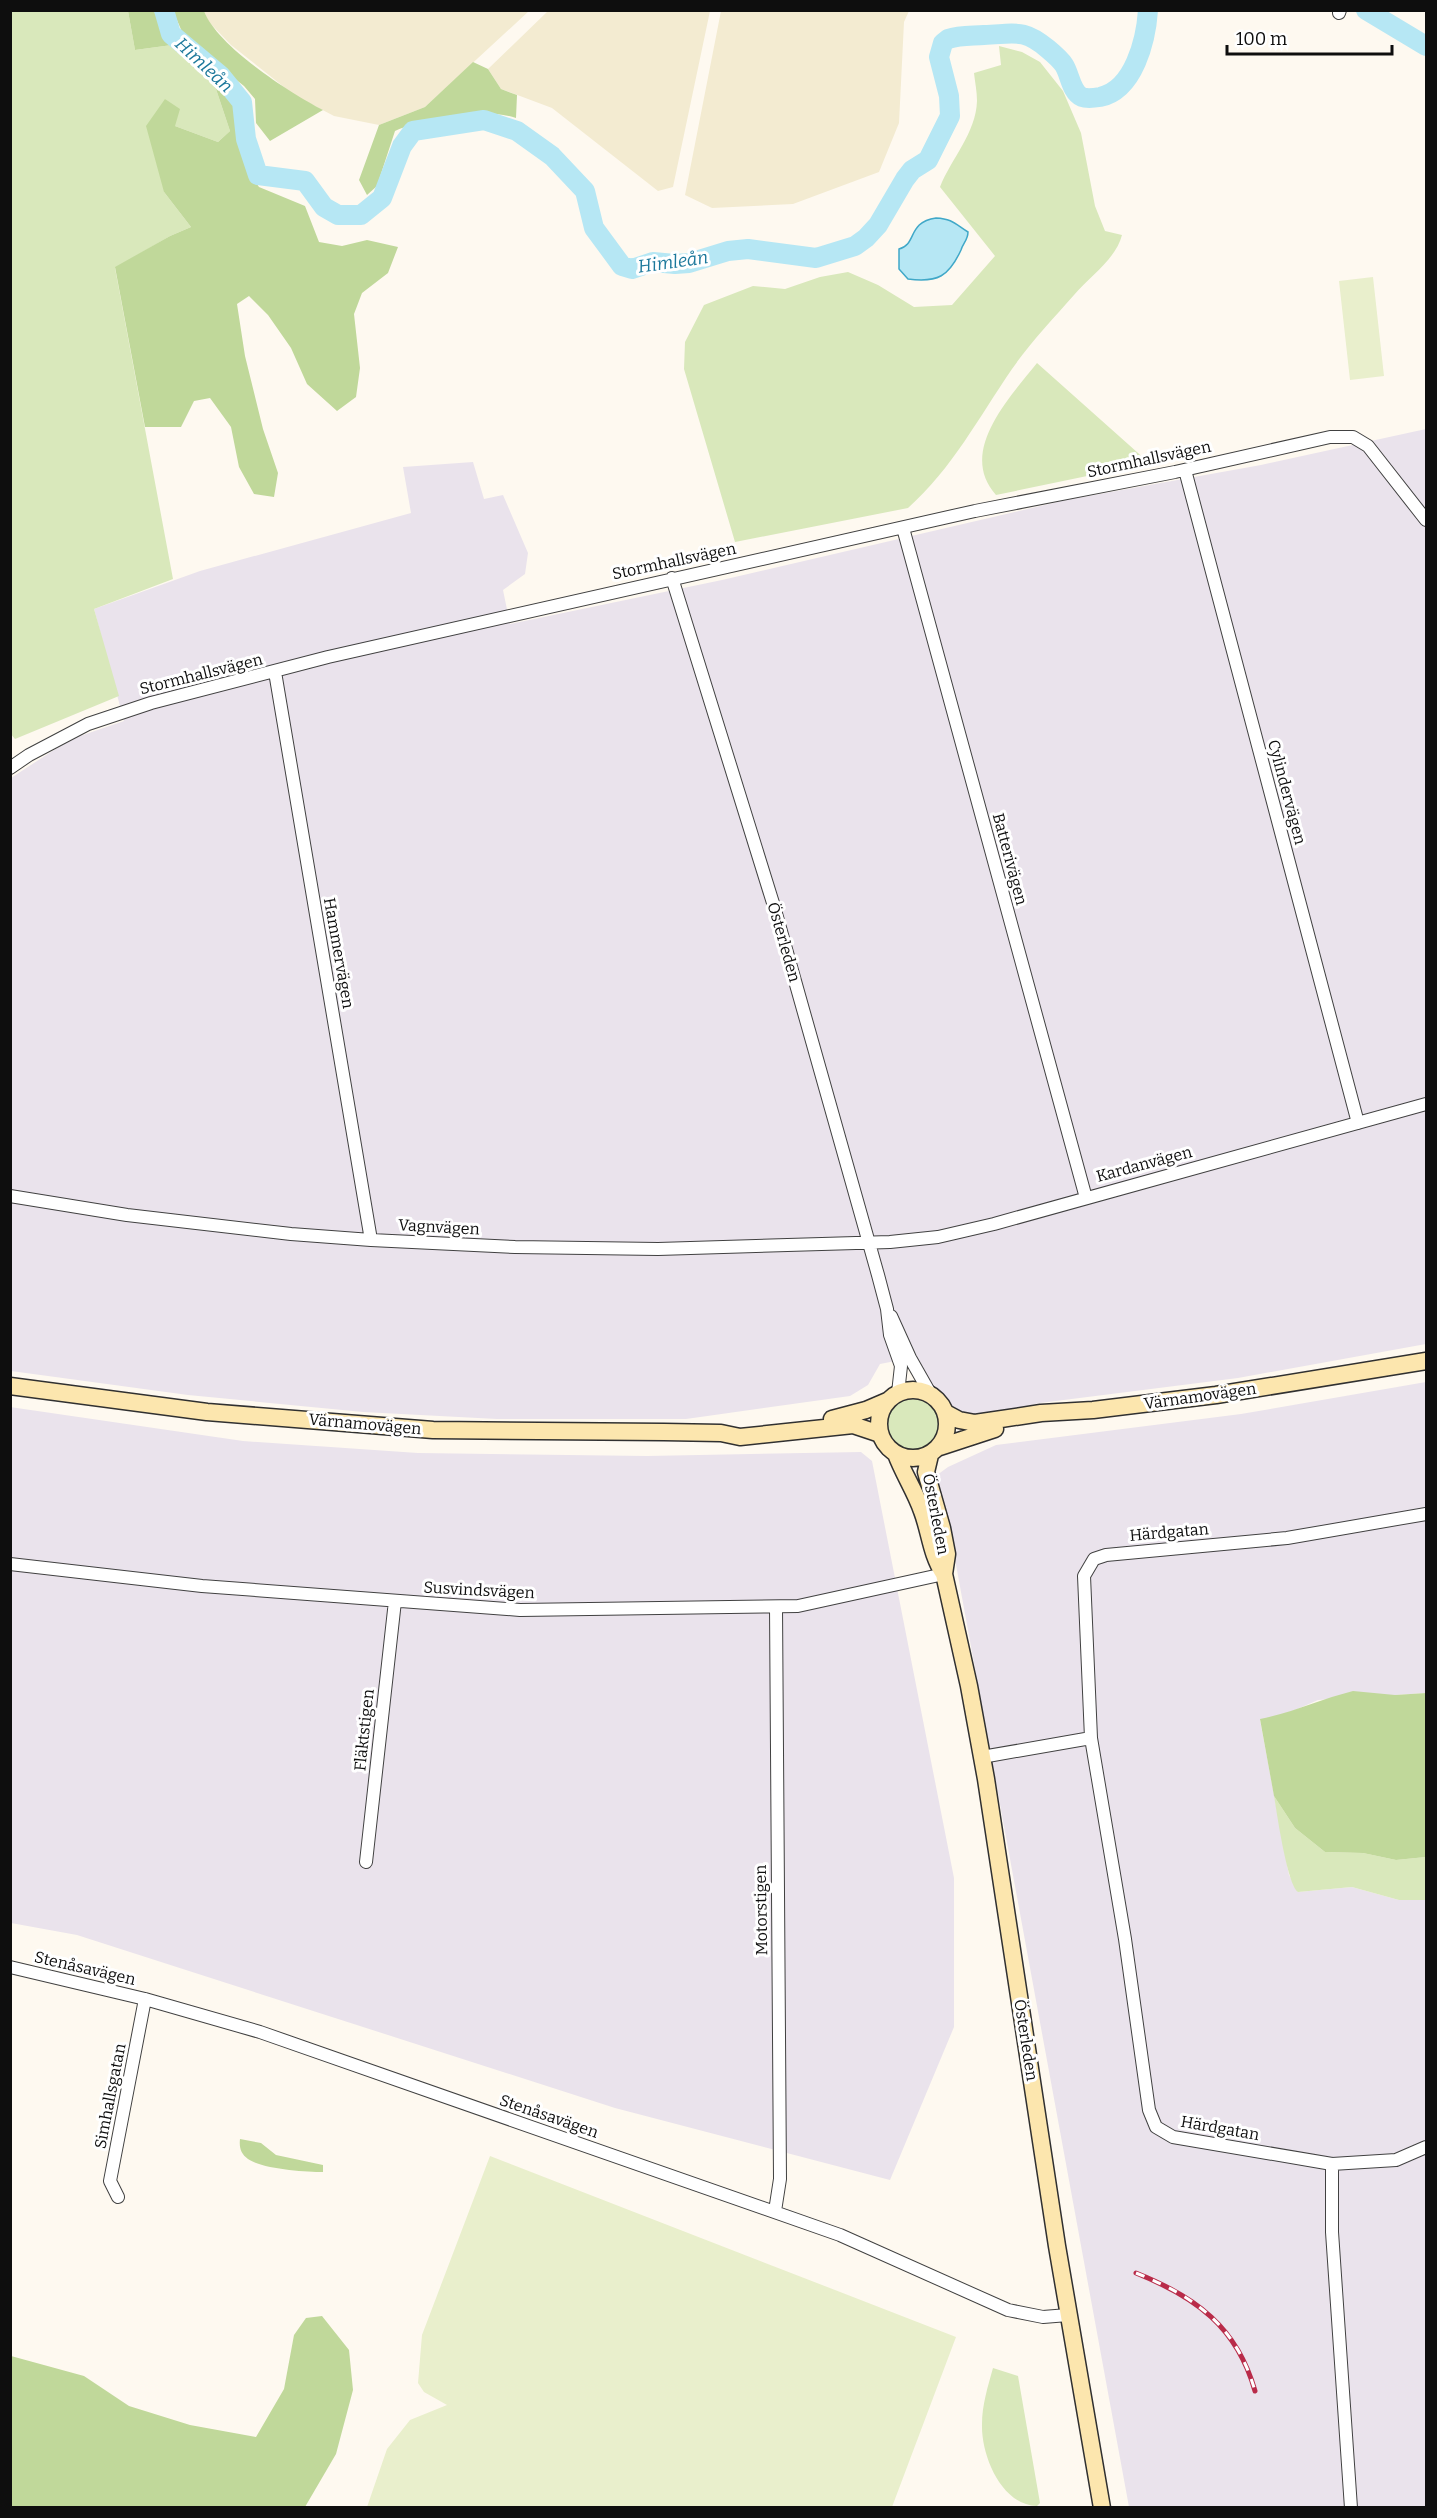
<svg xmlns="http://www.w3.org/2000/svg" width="1437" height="2518" viewBox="0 0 1437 2518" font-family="Bitter,serif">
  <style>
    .industrial { fill: #eae3ec }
    .farmland { fill: #f3ebd1 }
    .green { fill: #d9e8bb }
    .forest { fill: #c0d89a }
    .pitch { fill: #e9efcc }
    .water { fill: #b6e7f4; stroke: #40a8c8; stroke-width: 1.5 }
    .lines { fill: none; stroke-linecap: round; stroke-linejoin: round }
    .river { stroke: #b6e7f4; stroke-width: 20 }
    .street-casing { stroke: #414141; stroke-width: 14 }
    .secondary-casing { stroke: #303030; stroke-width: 19 }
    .street { stroke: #fff; stroke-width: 12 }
    .secondary { stroke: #fce6ae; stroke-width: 16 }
    .rail-casing { stroke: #b92b49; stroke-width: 5 }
    .rail { stroke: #fff; stroke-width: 3; stroke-dasharray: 9; stroke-linecap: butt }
    .labels { text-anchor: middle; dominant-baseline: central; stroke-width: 6; stroke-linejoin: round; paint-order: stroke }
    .street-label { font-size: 16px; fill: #0e0e0e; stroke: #fff }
    .water-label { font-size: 18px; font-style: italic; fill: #1c789b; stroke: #fff }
  </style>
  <rect width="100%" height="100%" fill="#fef9f0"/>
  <!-- industrial -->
  <path class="industrial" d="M 1426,429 L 1426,1344 L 1238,1378 L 1040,1403 L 975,1417 L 956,1412 L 934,1388 L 916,1357 L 880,1364 L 868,1385 L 850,1396 L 686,1419 L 497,1419 L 363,1412 L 188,1395 L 11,1371 L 11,778 L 57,748 L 80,736 L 124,721 L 94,609 L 200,571 L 411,513 L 403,467 L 473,462 L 484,499 L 503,495 L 528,553 L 525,574 L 503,590 L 510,624 L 722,580 L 1066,500 L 1261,465 Z
    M 1426,1382 L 1426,1693 L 1318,1700 L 1286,1714 L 1260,1720 L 1289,1875 L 1298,1892 L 1352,1887 L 1399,1900 L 1426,1900 L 1426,2507 L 1129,2507 L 952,1543 L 933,1478 L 948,1467 L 996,1445 L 1241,1414 Z
    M 10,1407 L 243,1441 L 418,1453 L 647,1456 L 861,1452 L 872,1461 L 954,1878 L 954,2027 L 890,2180 L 615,2108 L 77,1935 L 11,1923 Z"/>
  <!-- farmland -->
  <path class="farmland" d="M 204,11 L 529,11 L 425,107 L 379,125 L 334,116 L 294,95 L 231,45 L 208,21 Z
    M 548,11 L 710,11 L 673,187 L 658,191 L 552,108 L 501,89 L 488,69 Z
    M 721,11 L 909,11 L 904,22 L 899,123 L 879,172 L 793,204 L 712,208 L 685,195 Z"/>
  <!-- green -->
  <path class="green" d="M 10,11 L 128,11 L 135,50 L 172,45 L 215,86 L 230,131 L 218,142 L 175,126 L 165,99 L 164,192 L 191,227 L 170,236 L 115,268 L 173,579 L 94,609 L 119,696 L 15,739 L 10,733 Z
    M 999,46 L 1022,52 L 1040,62 L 1063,91 L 1081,133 L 1095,206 L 1105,231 L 1122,235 C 1116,259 1090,276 1074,295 C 1053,319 1030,343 1012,369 C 979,417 952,469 908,508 L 735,542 L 684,369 L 685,342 L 704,305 L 753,286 L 785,289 L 820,277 L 848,272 L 878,285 L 914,307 L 952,305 L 995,256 L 940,187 C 951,159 976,133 977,101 C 977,92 975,82 974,73 L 1001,65 Z
    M 1037,363 L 1147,461 L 1145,464 L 996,495 C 957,452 1010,397 1037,363 Z
    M886 1425a28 28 0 1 1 56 0a28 28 0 1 1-56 0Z
    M 1274,1796 L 1295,1828 L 1325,1852 L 1363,1853 L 1396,1860 L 1426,1857 L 1426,1900 L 1399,1900 L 1352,1887 L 1298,1892 C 1287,1884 1277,1813 1274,1796 Z
    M 993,2368 L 1018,2376 L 1040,2503 L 1037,2506 C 1001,2505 981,2455 982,2424 C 982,2405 988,2386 993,2368 Z"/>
  <!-- forest -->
  <path class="forest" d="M 128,11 L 154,11 L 172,45 L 135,50 Z
    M 173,11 L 204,11 C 217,46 290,93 323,110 L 270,141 L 256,123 L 255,99 L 244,86 L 205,55 L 183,34 Z
    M 473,62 L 488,69 L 501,89 L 517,95 L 516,118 C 482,107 428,117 395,131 L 377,186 L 367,195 L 359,180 L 379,125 L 425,107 Z
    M 215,86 L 234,100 L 246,168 L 259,187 L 305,206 L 319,242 L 342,246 L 367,240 L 398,247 L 388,273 L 362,293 L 354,314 L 360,368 L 356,397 L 337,411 L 307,384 L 291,348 L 268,315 L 249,296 L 237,304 L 245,356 L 263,429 L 278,473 L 274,497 L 254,494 L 239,467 L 231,427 L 210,398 L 194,401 L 181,427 L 145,427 L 115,267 L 170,236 L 191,227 L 164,192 L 146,126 L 165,99 L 180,109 L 175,126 L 218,142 L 230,131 Z
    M 1353,1691 L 1395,1695 L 1426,1693 L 1426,1857 L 1396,1860 L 1363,1853 L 1325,1852 L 1295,1828 L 1274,1796 L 1260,1719 C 1292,1713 1321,1699 1353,1691 Z
    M 240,2139 L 261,2143 L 276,2155 L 323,2165 L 323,2172 C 305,2172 262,2169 248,2159 C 241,2154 239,2148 240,2139 Z
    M 322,2316 L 349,2350 L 353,2390 L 336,2454 L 305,2507 L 11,2507 L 11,2356 L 84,2376 L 129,2406 L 190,2425 L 256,2437 L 284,2389 L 294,2335 L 306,2318 Z"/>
  <!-- pitch -->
  <path class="pitch" d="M 1373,277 L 1384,376 L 1350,380 L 1339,281 Z
    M 490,2156 L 956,2337 L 892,2507 L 367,2507 L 387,2449 L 410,2420 L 447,2405 L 424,2392 L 418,2383 L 422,2335 Z"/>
  <!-- water -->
  <path class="water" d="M 936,218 C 953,219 955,224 968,232 C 968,240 963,243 961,250 C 949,276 938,283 908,279 L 899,269 L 899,249 C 917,245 907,222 936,218 Z"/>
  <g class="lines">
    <!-- river -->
    <path class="river" d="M 164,10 L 171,34 L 221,76 L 242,102 L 246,139 L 258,175 L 305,181 L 324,207 L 338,215 L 361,215 L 382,198 L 402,146 L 413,131 L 484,120 L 517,131 L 552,156 L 585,191 L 594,228 L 622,266 L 632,269 L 653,262 L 675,264 L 689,263 L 728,251 L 748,249 L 816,258 L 855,246 L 866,238 L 878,225 L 905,179 L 912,170 L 928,160 L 950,116 L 949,96 L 939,57 L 943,43 L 948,39 C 960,35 972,36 984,35 C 1015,34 1023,28 1048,49 C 1054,54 1060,59 1064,65 C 1070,74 1071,92 1082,97 C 1087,99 1094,98 1100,97 C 1134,90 1146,40 1148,10
      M 1366,10 L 1426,46"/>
    <!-- street casing -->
    <g class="street-casing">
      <path id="street" d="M 1339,13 L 1340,10
        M 1185,470 L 1358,1123
        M 903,528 L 1086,1198
        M 672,578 L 773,903 L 878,1275 L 887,1309 L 890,1335 L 901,1366 L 898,1393
        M 275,672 L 371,1240
        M 10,768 L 29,755 L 88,724 L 151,703 L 328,657 L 975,511 L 1175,472 L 1330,437 L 1353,437 L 1368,446 L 1426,520
        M 10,1196 L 127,1215 L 291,1234 L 371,1240 L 515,1247 L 658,1249 L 890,1242 L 938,1237 L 994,1224 L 1426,1104
        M 891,1316 L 910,1358 L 931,1395
        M 10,1564 L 202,1586 L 520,1610 L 798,1606 L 944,1574
        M 982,1757 L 1091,1738
        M 366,1862 L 395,1601
        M 10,1967 L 145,1999 L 260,2032 L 840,2235 L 1008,2310 L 1043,2317 L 1068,2315
        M 1332,2164 L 1396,2160 L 1426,2147
        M 118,2197 L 110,2181 L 145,1999
        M 775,2211 L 780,2179 L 776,1607
        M 1351,2508 L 1332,2232 L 1332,2164 L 1173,2137 L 1156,2127 L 1149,2110 L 1125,1939 L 1091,1738 L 1084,1576 L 1094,1559 L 1106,1555 L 1287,1538 L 1426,1514"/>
    </g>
    <!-- secondary casing -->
    <g class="secondary-casing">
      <path id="secondary" d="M 10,1386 L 207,1412 L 433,1430 L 664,1432 L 721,1433 L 740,1437 L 853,1425 L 880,1434
        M879 1424a34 34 0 1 1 68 0a34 34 0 1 1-68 0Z
        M 946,1413 L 959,1420 L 975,1423 L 1041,1413 L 1093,1410 L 1216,1395 L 1426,1361
        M 832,1419 L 866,1410 L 887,1401
        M 940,1447 L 995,1429
        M 896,1454 C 903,1473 915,1491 922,1511 C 930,1532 931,1555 944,1574
        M 930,1455 L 926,1472 L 942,1528 L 947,1554 L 944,1574 L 969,1686 L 986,1779 L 1057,2246 L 1102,2508"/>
    </g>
    <!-- street -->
    <use href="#street" class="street"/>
    <!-- secondary -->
    <use href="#secondary" class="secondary"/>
    <!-- rail casing -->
    <g class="rail-casing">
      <path id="rail" d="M 1136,2273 C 1196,2297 1237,2327 1255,2391"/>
    </g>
    <!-- rail -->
    <use href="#rail" class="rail"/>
  </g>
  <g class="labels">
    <!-- street labels -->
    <g class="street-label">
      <text transform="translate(1149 459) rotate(-12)">Stormhallsvägen</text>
      <text transform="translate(674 561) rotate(-12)">Stormhallsvägen</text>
      <text transform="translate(201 674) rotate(-14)">Stormhallsvägen</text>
      <text transform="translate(1287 792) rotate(75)">Cylindervägen</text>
      <text transform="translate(1010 859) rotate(75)">Batterivägen</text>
      <text transform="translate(784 942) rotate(74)">Österleden</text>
      <text transform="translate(339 953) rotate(80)">Hammervägen</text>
      <text transform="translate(1144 1164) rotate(-15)">Kardanvägen</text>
      <text transform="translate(439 1227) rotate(3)">Vagnvägen</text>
      <text transform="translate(1200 1396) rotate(-8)">Värnamovägen</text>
      <text transform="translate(365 1424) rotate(5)">Värnamovägen</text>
      <text transform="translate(936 1514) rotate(79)">Österleden</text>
      <text transform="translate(1169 1532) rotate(-5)">Härdgatan</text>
      <text transform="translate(479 1590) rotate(3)">Susvindsvägen</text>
      <text transform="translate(364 1730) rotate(-84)">Fläktstigen</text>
      <text transform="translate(761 1910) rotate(-91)">Motorstigen</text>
      <text transform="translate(85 1968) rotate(13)">Stenåsavägen</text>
      <text transform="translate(1026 2040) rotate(81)">Österleden</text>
      <text transform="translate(110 2096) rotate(-79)">Simhallsgatan</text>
      <text transform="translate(549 2116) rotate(19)">Stenåsavägen</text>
      <text transform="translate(1220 2128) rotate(10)">Härdgatan</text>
    </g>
    <!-- water labels -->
    <g class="water-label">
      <text transform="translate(204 65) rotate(43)">Himleån</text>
      <text transform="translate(673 262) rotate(-8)">Himleån</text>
    </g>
  </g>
  <!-- border -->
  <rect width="1437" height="2518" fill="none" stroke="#0e0e0e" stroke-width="24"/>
  <!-- scale -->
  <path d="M1227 45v9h165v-9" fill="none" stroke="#0e0e0e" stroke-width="3"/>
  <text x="1236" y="45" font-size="18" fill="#0e0e0e" stroke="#ffffff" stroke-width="4.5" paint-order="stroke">100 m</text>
</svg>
